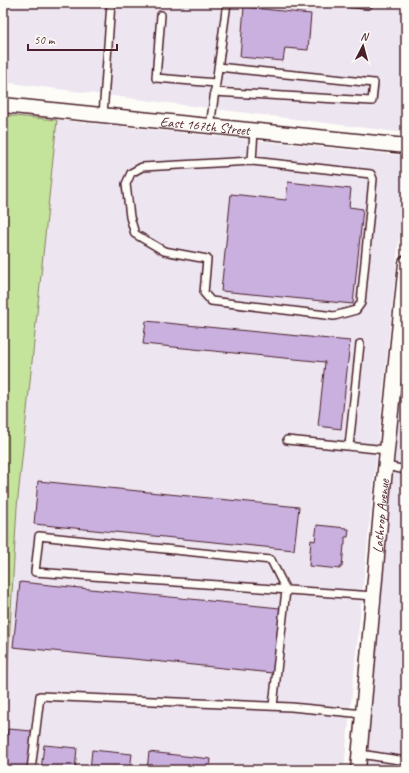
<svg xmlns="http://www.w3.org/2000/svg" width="409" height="773" viewBox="0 0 409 773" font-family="Caveat,sans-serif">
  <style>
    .built { fill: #ede5f0 }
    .green { fill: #c4e39b; stroke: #878163 }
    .building { fill: #c9b0df; stroke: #4a1f2b }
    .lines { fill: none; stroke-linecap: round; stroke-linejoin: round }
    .lane-casing { stroke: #4a1f2b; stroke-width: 10 }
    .street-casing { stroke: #4a1f2b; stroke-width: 17 }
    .lane { stroke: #fdfcf7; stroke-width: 7 }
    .street { stroke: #fdfcf7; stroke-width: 14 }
    .labels { text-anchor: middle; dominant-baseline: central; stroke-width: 3.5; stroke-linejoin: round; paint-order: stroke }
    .street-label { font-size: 14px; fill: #4a1f2b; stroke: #fdfcf7 }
  </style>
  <rect width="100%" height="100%" fill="#fdfcf7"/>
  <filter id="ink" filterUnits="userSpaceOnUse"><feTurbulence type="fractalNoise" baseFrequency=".025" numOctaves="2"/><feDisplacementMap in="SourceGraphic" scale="8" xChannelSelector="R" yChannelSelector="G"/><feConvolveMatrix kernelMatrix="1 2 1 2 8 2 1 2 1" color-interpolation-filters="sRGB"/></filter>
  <g filter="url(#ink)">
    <!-- built -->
    <path class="built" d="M 3,3 L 406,3 L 406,133 L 3,82 Z
      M 57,120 L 406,156 L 406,170 L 344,770 L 3,770 L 3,748 L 17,507 Z
      M 406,351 L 406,770 L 364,770 Z"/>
    <!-- green -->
    <path class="green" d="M 3,115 L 57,120 L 17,507 L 3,748 Z"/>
    <!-- building -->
    <path class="building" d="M 244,7 L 311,14 L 308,50 L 285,48 L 283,61 L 240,57 Z
      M 288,182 L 351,189 L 349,207 L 363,209 L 353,304 L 221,291 L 231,194 L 286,200 Z
      M 146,321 L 350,341 L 341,429 L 318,426 L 325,362 L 143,344 Z
      M 38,481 L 299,507 L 294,550 L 34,524 Z
      M 317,525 L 346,528 L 346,529 L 349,529 L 348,537 L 345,537 L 345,545 L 344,545 L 342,567 L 340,567 L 340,569 L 309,566 L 311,540 L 315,541 Z
      M 20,582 L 280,608 L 273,673 L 13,647 Z
      M 8,729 L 32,731 L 28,770 L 3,770 Z
      M 44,745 L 77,748 L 75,770 L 41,770 Z
      M 92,750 L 132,754 L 130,770 L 90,770 Z
      M 149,752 L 211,759 L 210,770 L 147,770 Z"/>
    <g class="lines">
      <!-- lane casing -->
      <g class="lane-casing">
        <path id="lane" d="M 348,3 L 368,5 L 368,3
          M 161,15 L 156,78 L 216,83
          M 214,92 L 372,101 L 374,83 L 218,67
          M 103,115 L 111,3
          M 210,127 L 227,3
          M 252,161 L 371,174 L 373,179 L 361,303 L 356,310 L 334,316 L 211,301 L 204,293 L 207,259 L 164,251 L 135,234 L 130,217 L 126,184 L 131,173 L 142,167 L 252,161 L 254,131
          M 287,440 L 387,450
          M 349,446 L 360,344
          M 386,466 L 406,470
          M 273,706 L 286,590 L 271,560 L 39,536 L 35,572 L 374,596
          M 360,754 L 406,761
          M 31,770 L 40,696 L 244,705 L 291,707 L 364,714"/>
      </g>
      <!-- street casing -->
      <g class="street-casing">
        <g id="street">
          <path id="s1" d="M 3,105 L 406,146"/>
          <path id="s2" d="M 358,770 L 382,500 L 406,263"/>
        </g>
      </g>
      <!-- lane -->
      <use href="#lane" class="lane"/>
      <!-- street -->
      <use href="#street" class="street"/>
    </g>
  </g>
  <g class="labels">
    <!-- street labels -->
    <g class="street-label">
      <text stroke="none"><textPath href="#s1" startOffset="203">East 167th Street</textPath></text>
      <text stroke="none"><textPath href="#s2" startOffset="255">Lathrop Avenue</textPath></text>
    </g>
  </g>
  <!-- margin -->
  <rect width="409" height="773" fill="none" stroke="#fdfcf7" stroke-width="16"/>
  <rect x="8" y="8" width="393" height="757" fill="none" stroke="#4a1f2b" stroke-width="1.5" filter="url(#ink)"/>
  <!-- north arrow -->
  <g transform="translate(363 46) rotate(6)" stroke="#fdfcf7" stroke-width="3" paint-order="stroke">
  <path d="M0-3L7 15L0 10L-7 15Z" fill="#4a1f2b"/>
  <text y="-6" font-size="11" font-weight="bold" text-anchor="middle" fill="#4a1f2b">N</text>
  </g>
  <!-- scale -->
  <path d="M28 44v6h89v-6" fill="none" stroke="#4a1f2b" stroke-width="2"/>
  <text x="34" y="44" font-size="12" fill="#4a1f2b" stroke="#fdfcf7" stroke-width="3" paint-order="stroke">50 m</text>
</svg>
